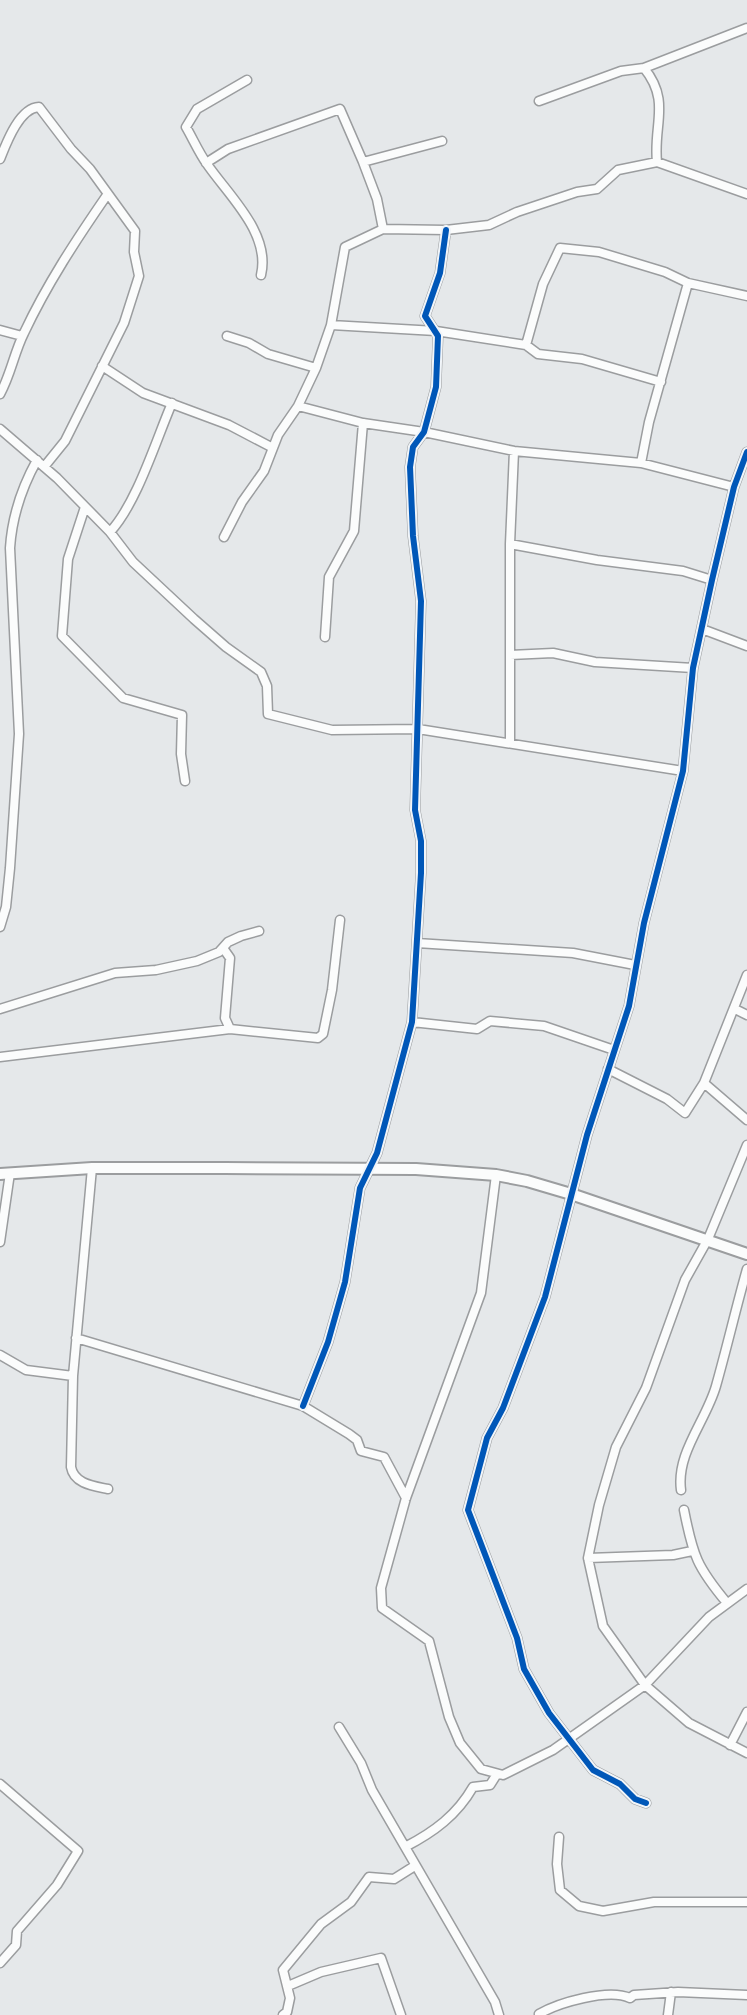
<svg xmlns="http://www.w3.org/2000/svg" width="747" height="2015" viewBox="0 0 747 2015" font-family="Figtree,sans-serif">
  <style>
    .lines { fill: none; stroke-linecap: round; stroke-linejoin: round }
    .minor-casing { stroke: #9b9d9f; stroke-width: 11 }
    .tertiary-casing { stroke: #9b9d9f; stroke-width: 14 }
    .minor { stroke: #fbfcfc; stroke-width: 8 }
    .tertiary { stroke: #fbfcfc; stroke-width: 10 }
    .cycleway-casing { stroke: #f1f5f9; stroke-width: 10 }
    .cycleway { stroke: #0057b8; stroke-width: 6 }
  </style>
  <rect width="100%" height="100%" fill="#e5e8ea"/>
  <g class="lines">
    <!-- minor casing -->
    <g class="minor-casing">
      <path id="minor" d="M 644,68 L 747,28
        M 247,80 L 197,109 L 186,127 C 193,139 199,153 207,164 C 228,195 271,233 261,275
        M 539,101 L 621,71 L 644,68 C 671,101 653,125 657,162
        M 442,141 L 363,162 L 377,199 L 383,229 L 446,230 L 489,225 L 517,212 L 577,192 L 597,189 L 618,170 L 657,162 L 747,194
        M 0,159 C 6,144 19,108 39,107 L 71,149 L 90,169 L 135,231 L 134,252 L 139,276 L 124,323 L 65,441 L 44,467
        M 206,163 L 228,149 L 340,109 L 363,162
        M 331,325 L 436,331 L 526,345 L 538,354 L 582,359 L 661,382
        M 0,330 L 22,336
        M 227,336 L 249,343 L 268,354 L 316,368
        M 526,345 L 543,284 L 560,248 L 599,252 L 665,272 L 688,283 L 747,296
        M 102,366 L 143,393 L 229,425 L 273,448
        M 0,394 C 11,374 14,353 24,333 C 47,284 76,240 107,195
        M 298,406 L 363,423 L 424,432 L 514,451 L 641,463 L 734,487
        M 0,429 L 57,478 L 110,532 L 133,562 L 194,619 L 226,647 L 261,672 L 267,686 L 268,714 L 332,730 L 418,729 L 683,771
        M 641,463 L 649,422 L 688,283
        M 85,507 L 68,559 L 62,636 L 123,698 L 182,715 L 181,754 L 185,781
        M 110,532 C 137,503 156,440 172,403
        M 224,537 L 242,502 L 264,471 L 278,435 L 298,406 L 316,368 L 331,325 L 345,247 L 383,229
        M 510,544 L 597,560 L 683,571 L 712,580
        M 702,629 L 747,646
        M 325,637 L 329,577 L 354,531 L 363,423
        M 510,655 L 553,653 L 595,662 L 693,668
        M 510,743 L 510,544 L 514,451
        M 0,927 L 6,907 L 10,868 L 19,734 L 10,548 C 12,518 22,487 37,460
        M 417,943 L 573,953 L 635,965
        M 223,948 L 230,958 L 225,1018 L 230,1029
        M 0,1009 L 115,973 L 156,970 L 197,961 L 219,952 L 228,942 L 241,936 L 259,931
        M 735,1009 L 747,1015
        M 412,1022 L 477,1029 L 490,1021 L 544,1026 L 614,1050
        M 0,1057 L 230,1029 L 318,1038 L 323,1034 L 332,990 L 340,920
        M 608,1069 L 667,1099 L 685,1113 L 704,1083 L 747,975
        M 704,1083 L 747,1120
        M 747,1145 L 708,1239 L 685,1280 L 646,1388 L 616,1447 L 599,1505 L 588,1558 L 603,1626 L 645,1685 L 689,1723 L 747,1753
        M 92,1168 L 73,1376 L 71,1467 C 74,1484 94,1486 108,1489
        M 496,1175 L 481,1293 L 406,1498 L 381,1588 L 382,1608 L 429,1641 L 449,1717 L 460,1743 L 481,1769 L 503,1775 L 553,1750 L 645,1685 L 709,1617 L 747,1589
        M 0,1242 L 10,1173
        M 76,1338 L 303,1406 L 349,1434 L 357,1440 L 361,1451 L 384,1457 L 406,1498
        M 0,1355 L 26,1370 L 73,1376
        M 303,1406 L 328,1342 L 345,1282 L 360,1188 L 377,1153 L 412,1022 L 421,873 L 421,841 L 415,810 L 421,601 L 413,536 L 410,467 L 413,447 L 424,432 L 436,387 L 438,336 L 425,316 L 440,273 L 446,230
        M 681,1490 C 676,1453 706,1421 716,1386 C 727,1347 736,1308 747,1269
        M 684,1510 C 693,1556 697,1567 727,1603
        M 588,1558 L 673,1555 L 692,1551
        M 339,1727 L 361,1763 L 372,1790 L 495,2002 L 499,2015
        M 730,1745 L 747,1712
        M 0,1784 L 78,1851 L 57,1885 L 17,1931 L 16,1945 L 0,1963
        M 646,1803 L 635,1799 L 620,1784 L 593,1770 L 549,1713 L 524,1669 L 517,1638 L 468,1510 L 487,1438 L 503,1408 L 545,1297 L 587,1135 L 629,1006 L 644,923 L 683,771 L 693,668 L 712,580 L 734,487 L 747,452
        M 559,1837 L 557,1864 L 560,1890 L 579,1906 L 603,1911 L 654,1902 L 747,1902
        M 405,1847 C 434,1832 457,1815 473,1787 L 490,1785 L 497,1774
        M 288,1986 L 321,1972 L 381,1958 L 401,2015
        M 539,2014 C 558,2003 608,1988 630,1998 L 634,1995 L 678,1992 L 747,1995
        M 283,2015 L 287,2012 L 290,1998 L 283,1970 L 321,1924 L 351,1902 L 369,1877 L 394,1879 L 413,1867
        M 668,2015 L 671,1992"/>
    </g>
    <!-- tertiary casing -->
    <g class="tertiary-casing">
      <path id="tertiary" d="M 0,1174 L 92,1168 L 225,1168 L 416,1169 L 496,1175 L 527,1181 L 571,1194 L 747,1254"/>
    </g>
    <!-- minor -->
    <use href="#minor" class="minor"/>
    <!-- tertiary -->
    <use href="#tertiary" class="tertiary"/>
    <!-- cycleway casing -->
    <g class="cycleway-casing">
      <path id="cycleway" d="M 303,1406 L 328,1342 L 345,1282 L 360,1188 L 377,1153 L 412,1022 L 421,873 L 421,841 L 415,810 L 421,601 L 413,536 L 410,467 L 413,447 L 424,432 L 436,387 L 438,336 L 425,316 L 440,273 L 446,230
        M 646,1803 L 635,1799 L 620,1784 L 593,1770 L 549,1713 L 524,1669 L 517,1638 L 468,1510 L 487,1438 L 503,1408 L 545,1297 L 587,1135 L 629,1006 L 644,923 L 683,771 L 693,668 L 712,580 L 734,487 L 747,452"/>
    </g>
    <!-- cycleway -->
    <use href="#cycleway" class="cycleway"/>
  </g>
</svg>
